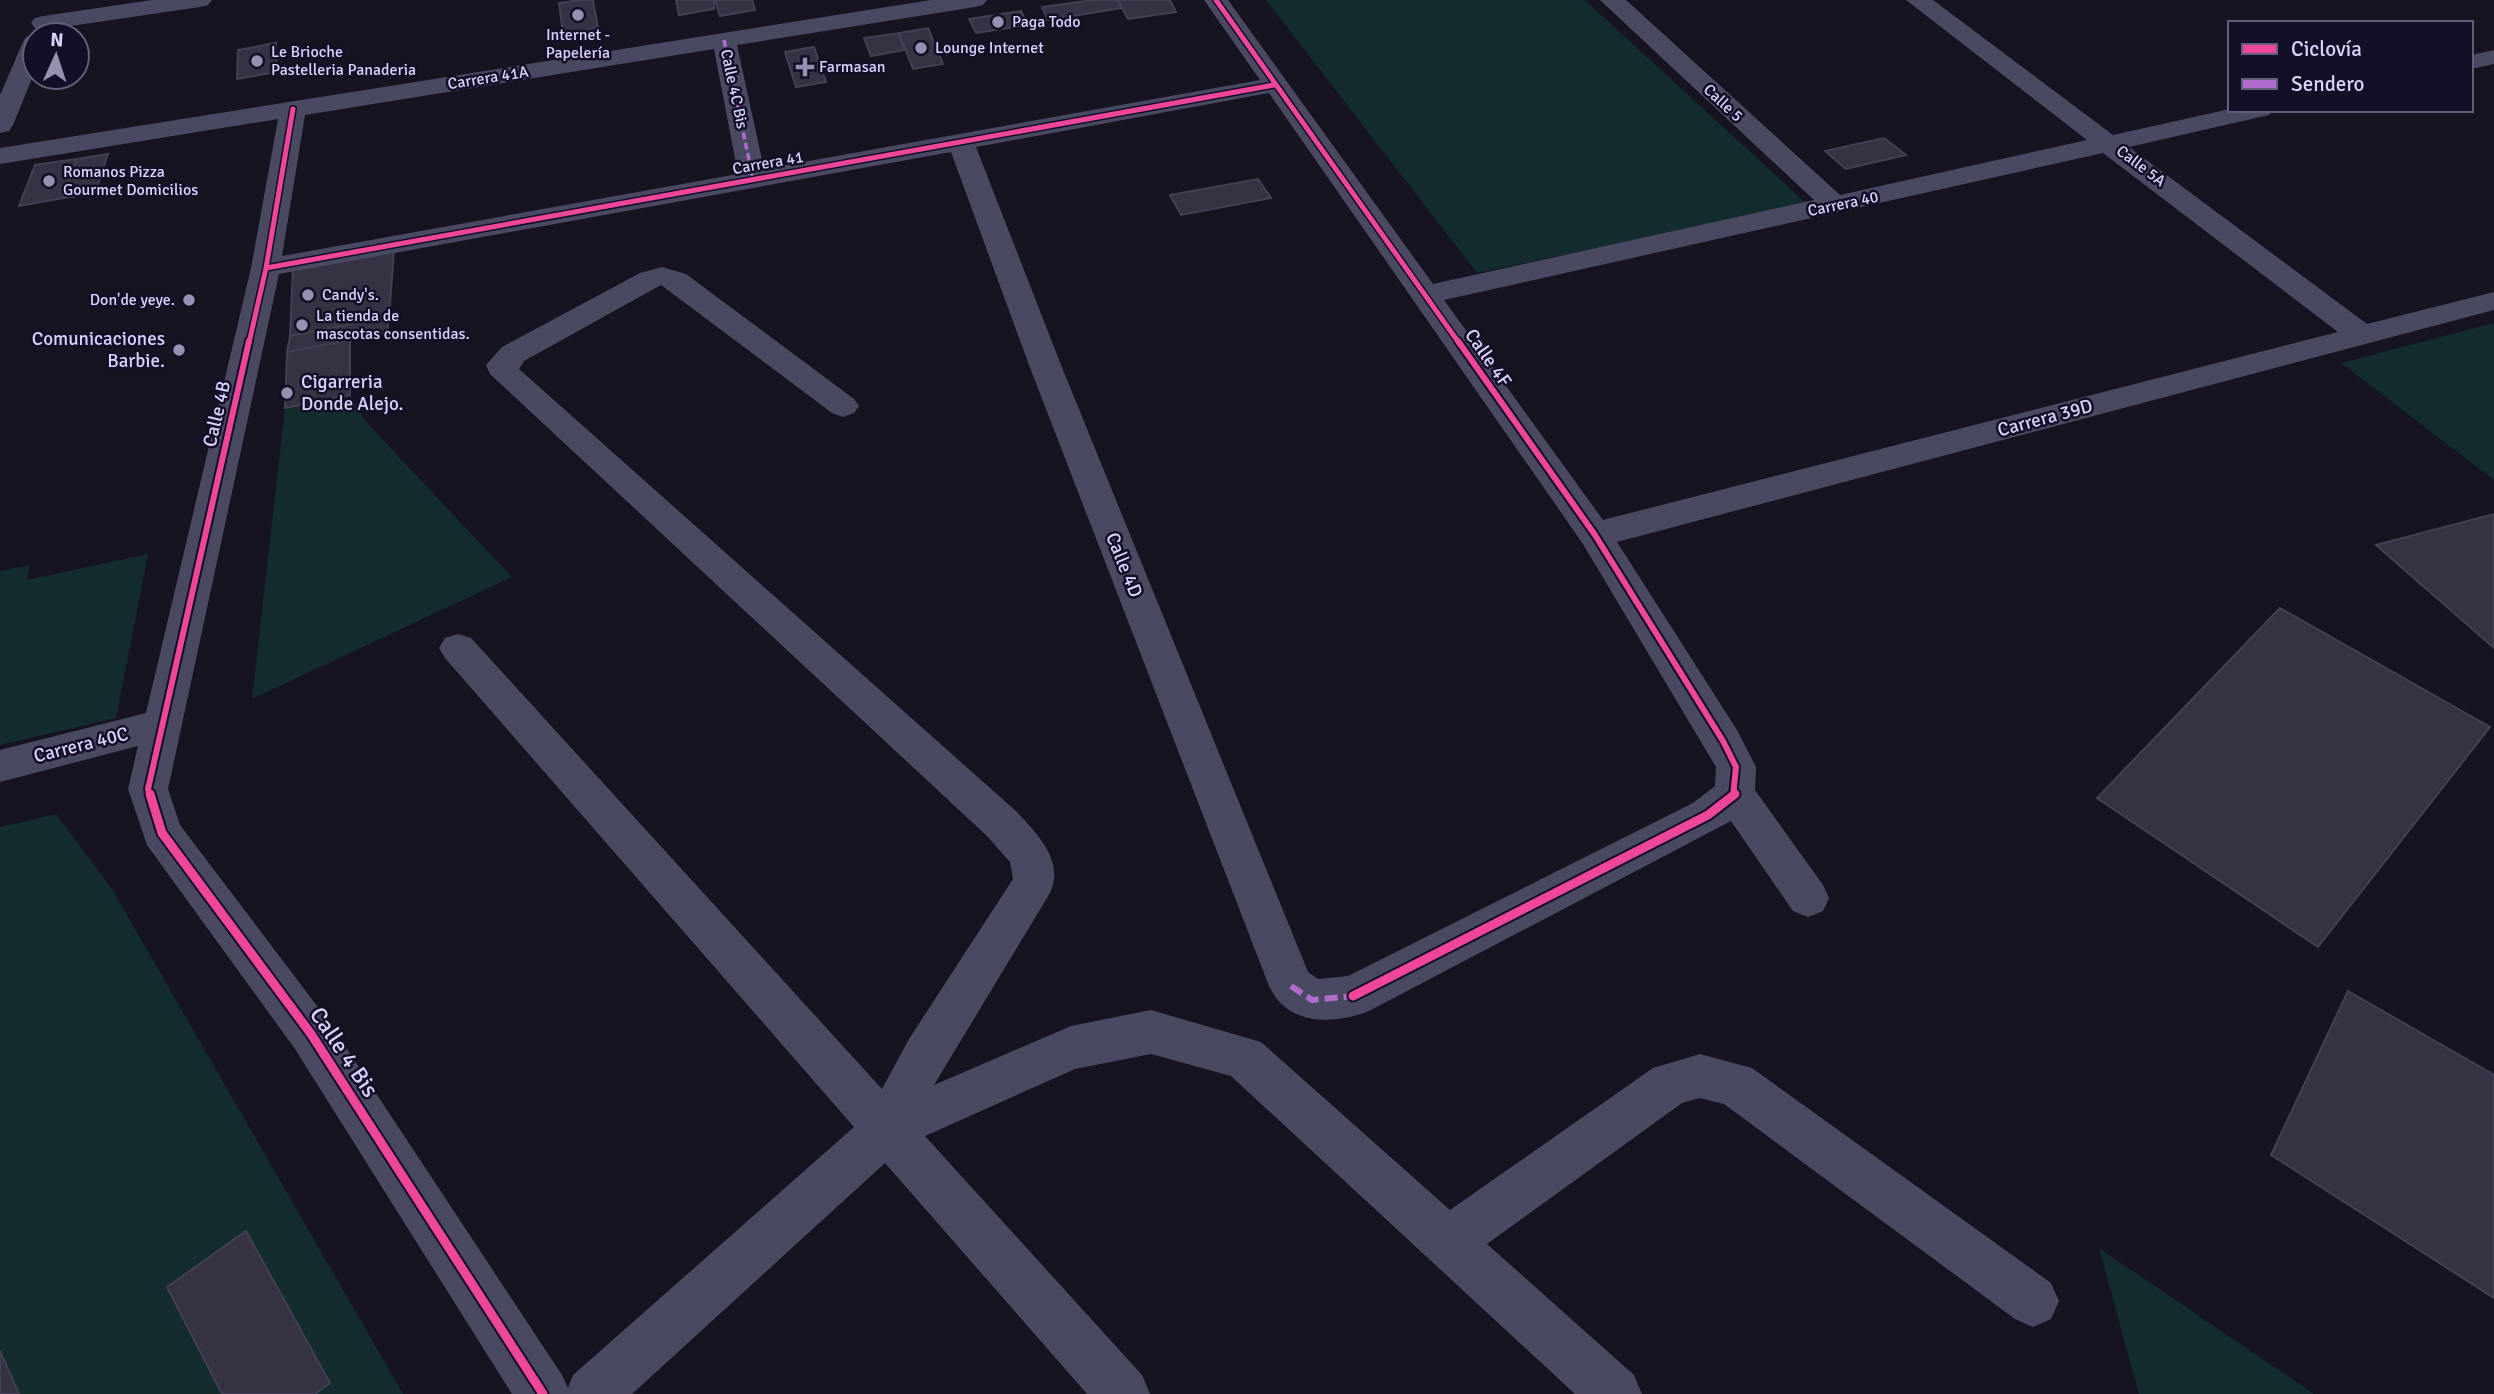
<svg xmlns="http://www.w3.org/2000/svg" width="2494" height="1394" viewBox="0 0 2494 1394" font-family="Signika,sans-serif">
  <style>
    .green { fill: #132c2d }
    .building { fill: #343243; stroke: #433f54; stroke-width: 2 }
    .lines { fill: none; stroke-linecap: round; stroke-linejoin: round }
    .minor { fill: #4a4962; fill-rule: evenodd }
    .quiet-far1 { stroke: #b06ccc; stroke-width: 3.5; stroke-dasharray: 7 3.5; stroke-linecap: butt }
    .quiet { stroke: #b06ccc; stroke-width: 6; stroke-dasharray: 13 6; stroke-linecap: butt }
    .cycleway-far2-casing { stroke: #130f26; stroke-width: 8 }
    .cycleway-far1-casing { stroke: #130f26; stroke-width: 10 }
    .cycleway-casing { stroke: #130f26; stroke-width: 13 }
    .cycleway-far2 { stroke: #ed469a; stroke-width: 5 }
    .cycleway-far1 { stroke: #ed469a; stroke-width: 6 }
    .cycleway { stroke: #ed469a; stroke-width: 9 }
    .poi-dot { fill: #9591b1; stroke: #130f26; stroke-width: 2.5 }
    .labels { text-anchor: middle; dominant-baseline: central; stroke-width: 5; stroke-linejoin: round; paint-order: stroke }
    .far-poi-label { font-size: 16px; fill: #d9d4ff; stroke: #130f26; text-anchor: start }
    .far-street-label { font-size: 16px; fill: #d9d4ff; stroke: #130f26 }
    .poi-label { font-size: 19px; fill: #d9d4ff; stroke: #130f26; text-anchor: end }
    .street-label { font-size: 19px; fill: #d9d4ff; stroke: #130f26 }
    .near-street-label { font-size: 23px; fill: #d9d4ff; stroke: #130f26 }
  </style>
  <rect width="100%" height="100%" fill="#161421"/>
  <!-- green -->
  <path class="green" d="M 1266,0 L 1585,0 L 1807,204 L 1477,273 Z
    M 2494,323 L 2494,480 L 2341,363 Z
    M 350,395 L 366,422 L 512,577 L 252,699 L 285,408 Z
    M 148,554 L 116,718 L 0,745 L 0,571 L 30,565 L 27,580 Z
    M 56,814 L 112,889 L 403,1394 L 19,1394 L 0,1351 L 0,827 Z
    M 2099,1248 L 2314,1394 L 2139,1394 Z"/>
  <!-- building -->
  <path class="building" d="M 580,0 L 593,0 L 598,28 L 563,33 L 559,3 Z
    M 676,0 L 714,0 L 714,9 L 679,15 Z
    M 715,0 L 752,0 L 755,10 L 720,16 Z
    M 1093,0 L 1118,0 L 1122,8 L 1048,20 L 1042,7 Z
    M 1118,0 L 1170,0 L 1176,12 L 1128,19 Z
    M 1021,11 L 1028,25 L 976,33 L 969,19 Z
    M 928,28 L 943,64 L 913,69 L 899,33 Z
    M 899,33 L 904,50 L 871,56 L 864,38 Z
    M 276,43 L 276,72 L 237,79 L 238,50 Z
    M 814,47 L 826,82 L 796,87 L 785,52 Z
    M 1884,138 L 1906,155 L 1846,169 L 1825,151 Z
    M 108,154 L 95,194 L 63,198 L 77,159 Z
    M 77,159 L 63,198 L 19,206 L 35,165 Z
    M 1258,179 L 1271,198 L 1181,215 L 1170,195 Z
    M 394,250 L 389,317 L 290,336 L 293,268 Z
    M 389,317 L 387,333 L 287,352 L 290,336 Z
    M 350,340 L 350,395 L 285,408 L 287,352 Z
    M 2494,514 L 2494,648 L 2376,545 Z
    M 2280,608 L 2490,727 L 2318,947 L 2097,798 Z
    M 2348,991 L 2494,1075 L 2494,1298 L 2271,1155 Z
    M 246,1231 L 330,1383 L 315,1394 L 222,1394 L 167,1287 Z
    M 0,1351 L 19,1394 L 0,1394 Z"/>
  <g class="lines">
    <!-- minor -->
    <path class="minor" d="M 152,0 L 212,0 L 208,5 L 200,7 L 43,30 L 35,28 L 31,23 L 35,18 L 43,16 Z
      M 931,0 L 987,0 L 983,5 L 975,7 L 737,45 L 764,169 L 1260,80 L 1204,0 L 1228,0 L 1433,284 L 1814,200 L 1600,0 L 1626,0 L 1840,195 L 2087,140 L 1906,0 L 1933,0 L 2113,135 L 2230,109 L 2273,110 L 2269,115 L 2129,147 L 2367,324 L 2494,292 L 2494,310 L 1617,542 L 1737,730 L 1756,767 L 1755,790 L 1823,885 L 1829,898 L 1823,911 L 1808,917 L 1793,911 L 1731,821 L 1369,1011 C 1333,1025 1287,1026 1269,986 L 1029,365 L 951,152 L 279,274 L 168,789 L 180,825 L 327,1019 L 562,1375 L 568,1388 L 573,1375 L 854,1127 L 445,658 L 439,648 L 445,638 L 458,634 L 471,638 L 882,1089 L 909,1039 L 1013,879 L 1010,862 L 987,836 L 490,374 L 486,365 L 502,347 L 640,273 L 662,267 L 686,274 L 854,399 L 859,406 L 854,413 L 843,417 L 832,413 L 661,285 L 524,361 L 519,369 L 1017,812 C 1037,834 1065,861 1050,893 L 934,1085 L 1071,1026 L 1151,1010 L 1261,1042 L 1450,1210 L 1653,1068 L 1700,1054 L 1752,1068 L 2051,1283 L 2059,1301 L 2051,1319 L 2033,1327 L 2015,1319 L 1724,1104 L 1700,1098 L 1682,1103 L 1487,1244 L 1634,1375 L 1642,1394 L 1575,1394 L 1231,1076 L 1151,1054 L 1075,1069 L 925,1136 L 1142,1375 L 1150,1394 L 1087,1394 L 885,1163 L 632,1394 L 512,1394 L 295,1049 L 147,845 L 128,789 L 138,746 L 0,782 L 0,750 L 146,713 L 251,268 L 278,119 L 0,164 L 0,148 ZM 714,49 L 738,174 L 282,256 L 305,115 ZM 1269,93 L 1583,544 L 1716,767 L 1715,786 L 1693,803 L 1348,976 L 1318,979 L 1308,972 L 1061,365 L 976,147 ZM 2103,153 L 2338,332 L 1603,520 L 1444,300 Z
      M 36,35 L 35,71 L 13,125 L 9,131 L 0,133 L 0,95 L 23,42 L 26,37 Z
      M 2494,50 L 2494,64 L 2471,69 L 2471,55 Z"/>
    <!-- quiet-far1 -->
    <path class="quiet-far1" d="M 724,40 L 753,179"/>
    <!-- quiet -->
    <path class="quiet" d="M 1291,986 L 1312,1000 L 1353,996"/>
    <!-- cycleway-far2 casing -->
    <g class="cycleway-far2-casing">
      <path id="cycleway-far2" d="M 1216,0 L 1459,343
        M 266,268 L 1274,85
        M 249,343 L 266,268 L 293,109"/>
    </g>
    <!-- cycleway-far1 casing -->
    <g class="cycleway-far1-casing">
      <path id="cycleway-far1" d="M 1458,341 L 1595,535 L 1723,741 L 1736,767 L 1733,796
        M 150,796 L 148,789 L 249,341"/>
    </g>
    <!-- cycleway casing -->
    <g class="cycleway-casing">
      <path id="cycleway" d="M 150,794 L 162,833 L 311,1034 L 543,1394
        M 1353,996 L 1708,815 L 1735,794"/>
    </g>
    <!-- cycleway-far2 -->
    <use href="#cycleway-far2" class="cycleway-far2"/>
    <!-- cycleway-far1 -->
    <use href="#cycleway-far1" class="cycleway-far1"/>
    <!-- cycleway -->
    <use href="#cycleway" class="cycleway"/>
  </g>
  <!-- markers -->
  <g class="poi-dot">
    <circle cx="578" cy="15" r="7"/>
    <circle cx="998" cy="22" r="7"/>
    <circle cx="921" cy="48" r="7"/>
    <circle cx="257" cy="61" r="7"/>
    <path d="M801.5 56.5h7v7h7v7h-7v7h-7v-7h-7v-7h7z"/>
    <circle cx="49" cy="181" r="7"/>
    <circle cx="308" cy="295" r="7"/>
    <circle cx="189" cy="300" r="7"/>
    <circle cx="302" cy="325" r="7"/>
    <circle cx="179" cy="350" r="7"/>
    <circle cx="287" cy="393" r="7"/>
  </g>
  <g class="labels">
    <!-- far-poi labels -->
    <g class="far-poi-label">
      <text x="1012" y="22">Paga Todo</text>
      <text x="578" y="35" text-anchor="middle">Internet -<tspan x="578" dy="18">Papelería</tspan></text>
      <text x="935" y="48">Lounge Internet</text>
      <text x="271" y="52">Le Brioche<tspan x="271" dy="18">Pastelleria Panaderia</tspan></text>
      <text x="819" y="67">Farmasan</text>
      <text x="63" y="172">Romanos Pizza<tspan x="63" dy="18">Gourmet Domicilios</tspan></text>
      <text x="322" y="295">Candy's.</text>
      <text x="175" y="300" text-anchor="end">Don'de yeye.</text>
      <text x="316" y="316">La tienda de<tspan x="316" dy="18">mascotas consentidas.</tspan></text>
    </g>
    <!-- far-street labels -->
    <g class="far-street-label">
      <text transform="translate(488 78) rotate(-9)">Carrera 41A</text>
      <text transform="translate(734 89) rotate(78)">Calle 4C Bis</text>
      <text transform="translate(1723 103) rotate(43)">Calle 5</text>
      <text transform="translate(768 163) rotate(-10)">Carrera 41</text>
      <text transform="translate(2141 166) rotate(37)">Calle 5A</text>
      <text transform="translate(1843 204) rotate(-12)">Carrera 40</text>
    </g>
    <!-- poi labels -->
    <g class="poi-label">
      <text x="165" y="339">Comunicaciones<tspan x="165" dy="22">Barbie.</tspan></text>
      <text x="301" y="382" text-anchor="start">Cigarreria<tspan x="301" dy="22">Donde Alejo.</tspan></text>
    </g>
    <!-- street labels -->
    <g class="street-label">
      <text transform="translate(1488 358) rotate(55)">Calle 4F</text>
      <text transform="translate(217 414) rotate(-77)">Calle 4B</text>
      <text transform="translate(2045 418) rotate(-15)">Carrera 39D</text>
      <text transform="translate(1124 565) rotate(68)">Calle 4D</text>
      <text transform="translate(81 745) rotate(-14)">Carrera 40C</text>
    </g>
    <!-- near-street labels -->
    <g class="near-street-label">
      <text transform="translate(344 1052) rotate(56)">Calle 4 Bis</text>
    </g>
  </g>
  <!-- legend -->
  <rect x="2228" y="21" width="245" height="91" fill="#130f26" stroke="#625e7d" stroke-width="2"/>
  <rect x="2242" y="44" width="35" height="10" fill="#ed469a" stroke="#625e7d" stroke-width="2"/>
  <text x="2291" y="56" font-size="21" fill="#d9d4ff">Ciclovía</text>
  <rect x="2242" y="79" width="35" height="10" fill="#b06ccc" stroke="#625e7d" stroke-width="2"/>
  <text x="2291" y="91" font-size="21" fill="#d9d4ff">Sendero</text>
  <!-- north arrow -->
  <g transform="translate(56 56) rotate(3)"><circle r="33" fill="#130f26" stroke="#625e7d" stroke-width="2"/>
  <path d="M0-5L12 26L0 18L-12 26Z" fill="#9591b1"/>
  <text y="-10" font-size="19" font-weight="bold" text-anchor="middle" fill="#d9d4ff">N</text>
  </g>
</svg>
